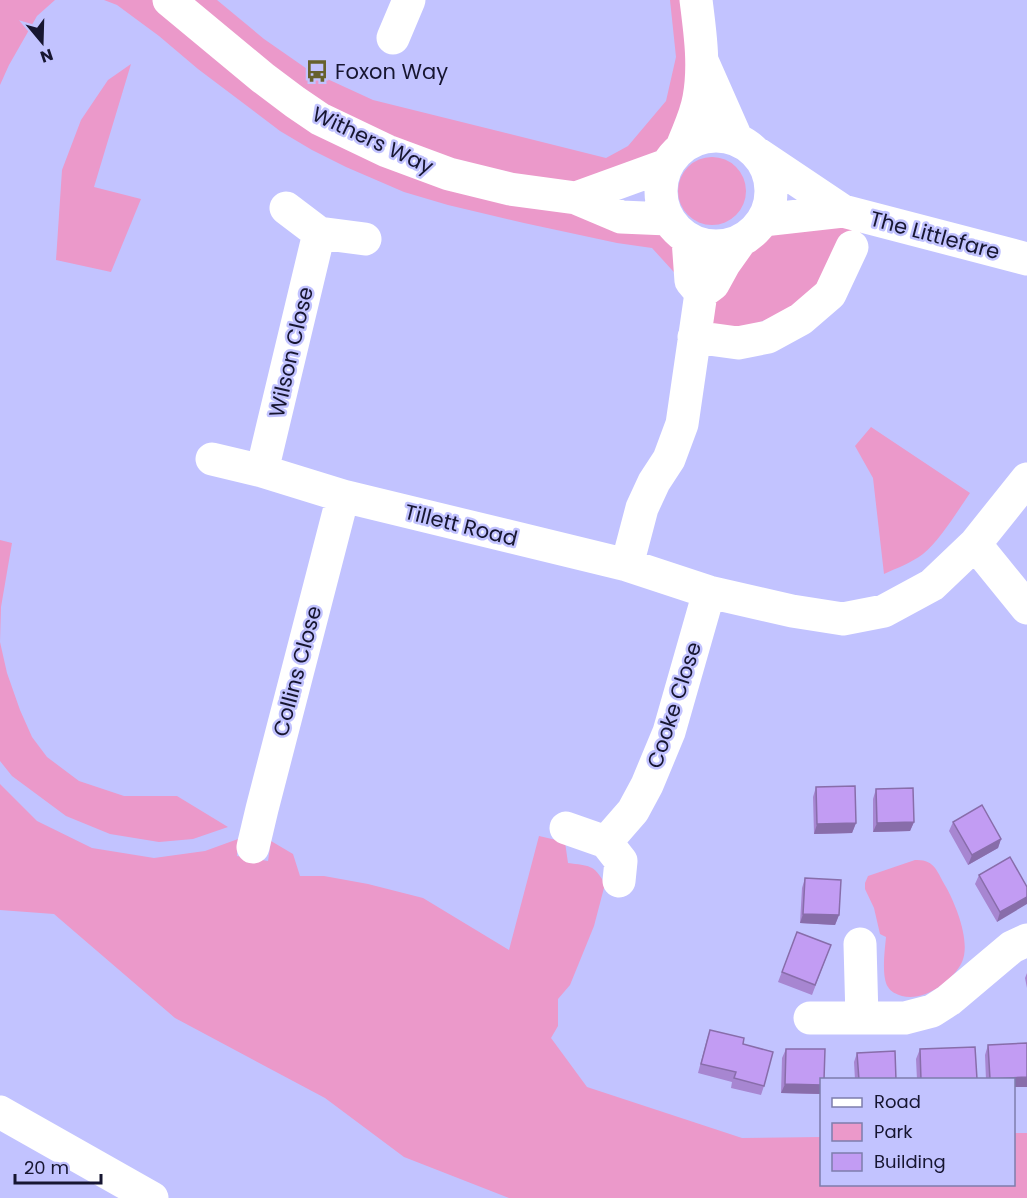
<svg xmlns="http://www.w3.org/2000/svg" width="1027" height="1198" viewBox="0 0 1027 1198" font-family="Poppins,sans-serif">
  <style>
    .green { fill: #eb99ca }
    .lines { fill: none; stroke-linecap: round; stroke-linejoin: round }
    .minor { stroke: #fff; stroke-width: 33 }
    .wall { fill: #a786d1 }
    .shaded-wall { fill: #886daa }
    .building { fill: #c29cf3; stroke: #886daa; stroke-width: 1.5 }
    .labels { text-anchor: middle; dominant-baseline: central; stroke-width: 5; stroke-linejoin: round; paint-order: stroke }
    .poi-label { font-size: 21px; fill: #171631; stroke: #c2c3ff; text-anchor: start }
    .street-label { font-size: 21px; fill: #171631; stroke: #c2c3ff }
  </style>
  <rect width="100%" height="100%" fill="#c2c3ff"/>
  <!-- green -->
  <path class="green" d="M 0,0 L 55,0 L 37,16 L 9,65 L 0,85 Z
    M 104,0 L 217,0 L 264,39 L 310,71 L 373,100 L 606,158 L 628,146 L 666,101 L 676,57 L 670,0 L 696,0 L 682,147 L 577,198 L 668,219 L 691,281 L 763,220 L 917,229 L 841,234 L 845,243 L 830,294 L 715,340 L 682,281 L 652,248 L 617,243 L 524,223 L 448,205 L 404,192 L 346,167 L 312,150 L 280,131 L 198,69 L 159,36 L 117,5 Z
    M 131,64 L 94,187 L 141,199 L 111,272 L 56,260 L 62,170 L 81,120 L 108,80 Z
    M678 191a34 34 0 1 1 68 0a34 34 0 1 1-68 0Z
    M 871,427 L 970,493 C 957,512 940,540 923,554 C 911,563 897,568 884,574 L 873,478 L 855,446 Z
    M 0,540 L 12,543 L 1,607 L 0,642 L 7,673 L 20,710 L 32,737 L 47,757 L 79,781 L 124,796 L 177,796 L 228,827 L 193,839 L 159,842 L 110,834 L 66,816 L 12,776 L 0,761 Z
    M 0,784 L 37,821 L 92,848 L 154,858 L 205,851 L 238,839 L 237,856 L 268,861 L 271,841 L 293,854 L 300,876 L 324,876 L 368,884 L 423,898 L 509,950 L 539,836 L 565,842 L 568,863 C 589,866 594,864 605,884 L 594,926 L 570,985 L 558,999 L 558,1026 L 551,1038 L 587,1087 L 742,1138 L 821,1137 L 822,1184 L 1014,1184 L 1014,1133 L 1027,1133 L 1027,1198 L 509,1198 L 404,1157 L 325,1098 L 175,1018 L 54,914 L 0,910 Z
    M 915,860 C 935,859 937,872 946,887 C 956,905 971,942 962,962 C 953,981 924,1002 902,996 C 896,994 891,992 888,987 C 881,976 885,949 886,937 L 880,934 L 874,908 L 865,889 L 865,883 L 868,876 Z"/>
  <g class="lines">
    <!-- minor -->
    <path class="minor" d="M 169,0 L 263,78 L 295,102 L 320,119 L 387,151 L 449,174 L 510,189 L 576,198 L 621,217 L 668,219
      M 393,38 L 409,0
      M 703,63 L 737,140
      M661 191a55 55 0 1 1 110 0a55 55 0 1 1-110 0Z
      M 682,147 C 688,131 696,116 699,98 C 705,66 700,32 696,0
      M 758,154 L 843,211 L 1027,259
      M 576,198 L 667,165
      M 286,208 L 319,233 L 365,239
      M 763,220 L 843,211
      M 701,293 L 713,284 L 724,264 L 741,240
      M 694,337 L 738,343 L 768,337 L 801,319 L 830,294 L 852,247
      M 212,459 L 262,471 L 343,496 L 627,565 L 709,592 L 792,611 L 843,619 L 884,611 L 932,585 L 975,544 L 1027,479
      M 262,471 L 319,233
      M 975,544 L 1027,608
      M 627,565 L 642,508 L 654,482 L 669,459 L 682,424 L 701,293 L 691,281 L 688,239
      M 566,828 L 606,842 L 621,861 L 619,881
      M 606,842 L 633,811 L 647,785 L 669,732 L 709,592
      M 253,847 L 262,809 L 343,496
      M 860,944 L 862,1018
      M 810,1018 L 905,1018 L 932,1011 L 949,1000 L 1012,947 L 1027,940
      M 0,1112 L 152,1198"/>
  </g>
  <!-- wall -->
  <path class="wall" d="M 816,787 L 856,823 L 852,833 L 814,834 L 813,797 Z
    M 876,789 L 914,822 L 910,831 L 873,832 L 873,799 Z
    M 953,822 L 1001,839 L 998,848 L 968,865 L 949,831 Z
    M 979,875 L 1027,887 L 997,922 L 975,884 Z
    M 805,878 L 839,915 L 835,925 L 800,923 L 802,888 Z
    M 797,932 L 831,945 L 812,995 L 778,982 Z
    M 1027,973 L 1027,988 L 1025,978 Z
    M 710,1030 L 743,1044 L 764,1086 L 761,1095 L 731,1088 L 732,1082 L 698,1073 L 707,1039 Z
    M 988,1045 L 1014,1080 L 986,1080 L 985,1055 Z
    M 786,1049 L 822,1080 L 821,1094 L 781,1093 L 782,1058 Z
    M 920,1049 L 977,1080 L 917,1080 L 916,1059 Z
    M 857,1053 L 896,1080 L 855,1080 L 854,1062 Z"/>
  <!-- shaded-wall -->
  <path class="shaded-wall" d="M 914,822 L 910,831 L 873,832 L 877,823 Z
    M 856,823 L 852,833 L 814,834 L 817,824 Z
    M 1001,839 L 998,848 L 968,865 L 972,855 Z
    M 1027,897 L 1027,904 L 997,922 L 1000,912 Z
    M 803,914 L 839,915 L 835,925 L 800,923 Z
    M 1027,1077 L 1027,1087 L 1014,1087 L 1014,1080 L 990,1080 Z
    M 785,1084 L 822,1085 L 822,1093 L 821,1094 L 781,1093 Z"/>
  <!-- building -->
  <path class="building" d="M 855,786 L 856,823 L 817,824 L 816,787 Z
    M 913,788 L 914,822 L 877,823 L 876,789 Z
    M 982,805 L 1001,839 L 972,855 L 953,822 Z
    M 1010,857 L 1027,887 L 1027,897 L 1000,912 L 979,875 Z
    M 805,878 L 841,880 L 839,915 L 803,914 Z
    M 797,932 L 831,945 L 815,985 L 782,972 Z
    M 710,1030 L 744,1038 L 743,1044 L 773,1052 L 764,1086 L 734,1078 L 736,1072 L 701,1064 Z
    M 1027,1043 L 1027,1077 L 990,1079 L 988,1045 Z
    M 975,1047 L 977,1079 L 921,1080 L 920,1049 Z
    M 786,1049 L 825,1049 L 824,1080 L 822,1080 L 822,1085 L 785,1084 Z
    M 895,1051 L 896,1080 L 859,1080 L 857,1053 Z"/>
  <!-- icons -->
  <defs>
    <g id="bus-bare" transform="scale(1.8)"><path d="M-5-6H5V4H4V6H2V4H-2V6H-4V4H-5ZM-3.5-4V0h7V-4ZM-3.5 1.2v1.5H-2V1.2ZM2 1.2v1.5H3.5V1.2Z" fill="#66612d" stroke="#c2c3ff" stroke-width="2.5" paint-order="stroke"/></g>
  </defs>
  <g fill-rule="evenodd">
    <use href="#bus-bare" x="317" y="71"/>
  </g>
  <g class="labels">
    <!-- poi labels -->
    <g class="poi-label">
      <text x="335" y="71">Foxon Way</text>
    </g>
    <!-- street labels -->
    <g class="street-label">
      <text transform="translate(373 140) rotate(25)">Withers Way</text>
      <text transform="translate(935 235) rotate(15)">The Littlefare</text>
      <text transform="translate(291 352) rotate(-77)">Wilson Close</text>
      <text transform="translate(461 525) rotate(14)">Tillett Road</text>
      <text transform="translate(297 671) rotate(-75)">Collins Close</text>
      <text transform="translate(674 705) rotate(-72)">Cooke Close</text>
    </g>
  </g>
  <!-- legend -->
  <rect x="820" y="1078" width="195" height="108" fill="#c2c3ff" stroke="#7e7ead" stroke-width="1.5"/>
  <rect x="832" y="1098" width="30" height="9" fill="#ffffff" stroke="#7e7ead" stroke-width="1.5"/>
  <text x="874" y="1108" font-size="18" fill="#171631">Road</text>
  <rect x="832" y="1123" width="30" height="18" fill="#eb99ca" stroke="#7e7ead" stroke-width="1.5"/>
  <text x="874" y="1138" font-size="18" fill="#171631">Park</text>
  <rect x="832" y="1153" width="30" height="18" fill="#c29cf3" stroke="#7e7ead" stroke-width="1.5"/>
  <text x="874" y="1168" font-size="18" fill="#171631">Building</text>
  <!-- north arrow -->
  <g transform="translate(42 42) rotate(161)" stroke="#c2c3ff" stroke-width="4.5" paint-order="stroke">
  <path d="M0-4.5L10 22L0 15L-10 22Z" fill="#171631"/>
  <text y="-9" font-size="16" font-weight="bold" text-anchor="middle" fill="#171631">N</text>
  </g>
  <!-- scale -->
  <path d="M15 1174v9h86v-9" fill="none" stroke="#171631" stroke-width="3"/>
  <text x="24" y="1174" font-size="18" fill="#171631" stroke="#c2c3ff" stroke-width="4.5" paint-order="stroke">20 m</text>
</svg>
